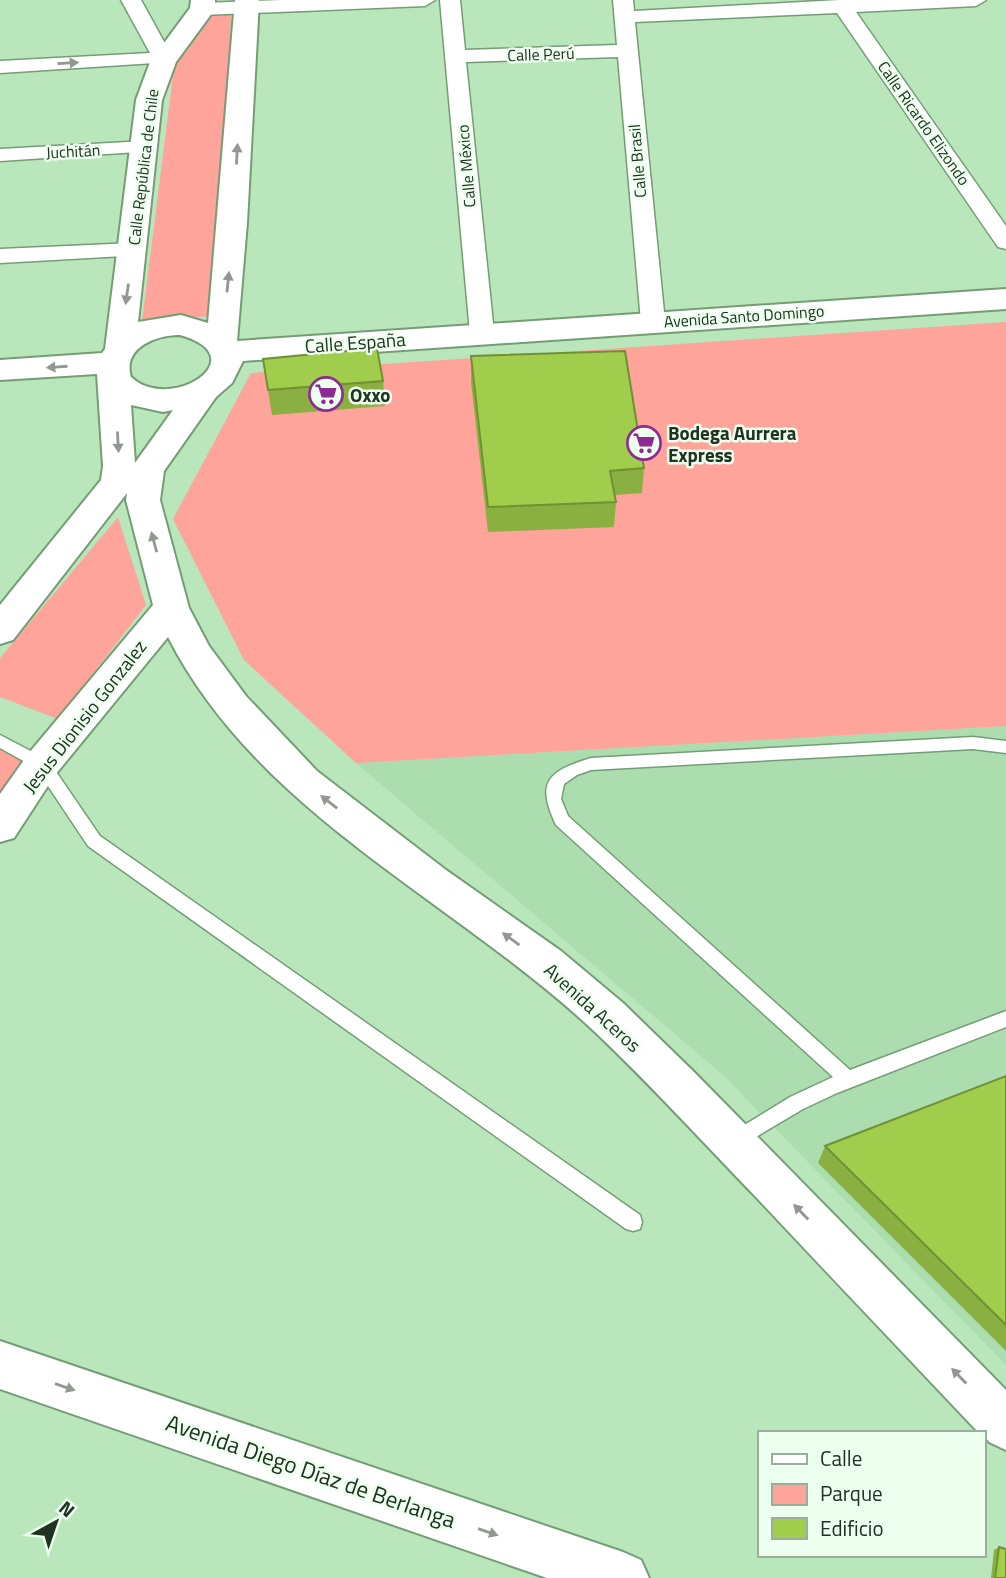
<svg xmlns="http://www.w3.org/2000/svg" width="1006" height="1578" viewBox="0 0 1006 1578" font-family="'Titillium Web',sans-serif">
  <style>
    .built { fill: #abddae }
    .green { fill: #fea49b }
    .lines { fill: none; stroke-linecap: round; stroke-linejoin: round }
    .lane-casing { stroke: #749d76; stroke-width: 3 }
    .street-casing { stroke: #749d76; stroke-width: 3 }
    .secondary-casing { stroke: #749d76; stroke-width: 4 }
    .lane { fill: #fff; fill-rule: evenodd }
    .street { fill: #fff; fill-rule: evenodd }
    .secondary { fill: #fff; fill-rule: evenodd }
    .wall { fill: #8ab041 }
    .building { fill: #a0cd4c; stroke: #709035; stroke-width: 2 }
    .oneway { fill: #909890 }
    .labels { text-anchor: middle; dominant-baseline: central; stroke-width: 5; stroke-linejoin: round; paint-order: stroke }
    .far-street-label { font-size: 16px; fill: #213222; stroke: #edffee }
    .street-label { font-size: 19px; fill: #213222; stroke: #edffee }
    .poi-label { font-size: 19px; font-weight: bold; fill: #213222; stroke: #edffee; text-anchor: start }
    .near-street-label { font-size: 23px; fill: #213222; stroke: #edffee }
  </style>
  <rect width="100%" height="100%" fill="#bae6bc"/>
  <!-- built -->
  <path class="built" d="M 1006,726 L 1006,1365 L 723,1075 L 356,763 Z"/>
  <!-- green -->
  <path class="green" d="M 216,13 L 231,13 L 225,173 L 210,316 L 142,322 L 176,51 Z
    M 1006,322 L 1006,726 L 356,763 L 244,660 L 173,519 L 251,373 Z
    M 118,517 L 146,605 L 58,719 L 0,697 L 0,658 Z
    M 0,749 L 27,759 L 0,797 Z"/>
  <g class="lines">
    <!-- lane casing -->
    <g class="lane-casing">
      <path id="lane" d="M 0,735 L 48,760 L 100,836 L 640,1215 L 642,1222 L 640,1229 L 633,1231 L 626,1229 L 88,846 L 36,768 L 0,748 Z
        M 973,737 L 1006,741 L 1006,753 L 973,749 L 591,770 L 577,775 L 564,784 L 561,799 L 568,816 L 850,1070 L 1006,1011 L 1006,1027 L 837,1093 L 803,1109 L 734,1150 L 728,1147 L 725,1141 L 728,1135 L 790,1097 L 833,1077 L 556,825 C 535,781 549,771 591,758 Z"/>
    </g>
    <!-- street casing -->
    <g class="street-casing">
      <path id="street" d="M 121,0 L 141,0 L 173,58 L 170,62 L 0,73 L 0,61 L 150,53 Z
        M 281,0 L 435,0 L 425,6 L 202,15 L 192,9 L 202,3 Z
        M 440,0 L 460,0 L 465,50 L 617,45 L 613,0 L 633,0 L 634,11 L 839,0 L 986,0 L 976,6 L 856,12 L 1006,226 L 1006,249 L 998,247 L 837,13 L 635,22 L 665,322 L 661,327 L 653,330 L 645,327 L 641,322 L 618,57 L 466,62 L 494,333 L 490,338 L 482,341 L 474,338 L 470,333 Z
        M 146,141 L 153,143 L 157,147 L 153,151 L 0,161 L 0,149 Z
        M 134,243 L 142,245 L 145,250 L 142,255 L 0,263 L 0,249 Z"/>
    </g>
    <!-- secondary casing -->
    <g class="secondary-casing">
      <path id="secondary" d="M 191,0 L 215,0 L 215,9 L 176,62 L 162,100 L 138,322 L 181,315 L 208,323 L 235,0 L 259,0 L 247,223 L 237,341 L 1006,289 L 1006,309 L 243,361 L 232,383 L 216,397 L 164,471 L 160,500 L 189,608 L 209,646 L 246,696 L 317,771 L 446,870 L 561,951 L 623,1003 L 694,1072 L 1006,1390 L 1006,1450 L 989,1442 L 983,1433 L 979,1433 C 904,1354 829,1275 754,1195 C 701,1140 649,1083 594,1031 C 453,899 259,815 168,637 L 55,775 L 14,838 L 0,842 L 0,794 L 29,753 L 153,605 L 126,500 L 127,493 L 13,640 L 0,644 L 0,605 L 101,480 L 103,466 L 97,374 L 0,380 L 0,360 L 102,353 L 105,349 L 136,100 L 150,62 L 190,8 ZM 180,335 C 258,357 170,414 131,377 C 122,347 157,335 180,335 ZM 131,405 L 163,412 L 173,410 L 135,463 Z
        M 0,1341 L 623,1552 L 641,1560 L 649,1578 L 547,1578 L 0,1389 Z"/>
    </g>
    <!-- lane -->
    <use href="#lane" class="lane"/>
    <!-- street -->
    <use href="#street" class="street"/>
    <!-- secondary -->
    <use href="#secondary" class="secondary"/>
  </g>
  <!-- wall -->
  <path class="wall" d="M 471,356 L 644,468 L 642,493 L 615,495 L 616,502 L 614,527 L 488,532 L 471,382 Z
    M 263,359 L 383,381 L 385,406 L 272,415 Z
    M 1006,1076 L 1006,1351 L 818,1163 L 825,1146 Z
    M 999,1547 L 1006,1578 L 991,1578 L 994,1550 Z"/>
  <!-- building -->
  <path class="building" d="M 377,348 L 383,381 L 268,390 L 263,359 Z
    M 625,351 L 644,468 L 610,471 L 616,502 L 488,507 L 471,356 Z
    M 1006,1076 L 1006,1325 L 825,1146 Z
    M 999,1547 L 1006,1549 L 1006,1578 L 995,1578 Z"/>
  <!-- one-way arrows -->
  <defs><path id="oneway-solid" d="M-6-.8H1V-3.2L6.5 0L1 3.2V.8H-6Z" transform="scale(1.75)"/></defs>
  <g class="oneway">
    <use href="#oneway-solid" transform="translate(68 63) rotate(-3)"/>
    <use href="#oneway-solid" transform="translate(237 154) rotate(-87)"/>
    <use href="#oneway-solid" transform="translate(228 282) rotate(-84)"/>
    <use href="#oneway-solid" transform="translate(127 294) rotate(98)"/>
    <use href="#oneway-solid" transform="translate(57 367) rotate(176)"/>
    <use href="#oneway-solid" transform="translate(118 442) rotate(87)"/>
    <use href="#oneway-solid" transform="translate(154 542) rotate(-105)"/>
    <use href="#oneway-solid" transform="translate(329 802) rotate(-142)"/>
    <use href="#oneway-solid" transform="translate(511 939) rotate(-144)"/>
    <use href="#oneway-solid" transform="translate(801 1212) rotate(-134)"/>
    <use href="#oneway-solid" transform="translate(959 1376) rotate(-134)"/>
    <use href="#oneway-solid" transform="translate(65 1387) rotate(19)"/>
    <use href="#oneway-solid" transform="translate(488 1532) rotate(19)"/>
  </g>
  <!-- icons -->
  <defs>
    <g id="supermarket-ring" transform="scale(1.75)"><circle r="9.5" fill="#edffee" stroke="#8e2b93" stroke-width="1.5"/><path d="M-6-5.5h2.5l.6 2H6L4.5 2H-2.5L-4.4-4H-6ZM-1.5 3.2a1.3 1.3 0 1 0 .1 0ZM3 3.2a1.3 1.3 0 1 0 .1 0Z" fill="#8e2b93"/></g>
  </defs>
  <g fill-rule="evenodd">
    <use href="#supermarket-ring" x="326" y="394"/>
    <use href="#supermarket-ring" x="644" y="443"/>
  </g>
  <g class="labels">
    <!-- far-street labels -->
    <g class="far-street-label">
      <text transform="translate(541 54) rotate(-2)">Calle Perú</text>
      <text transform="translate(924 123) rotate(55)">Calle Ricardo Elizondo</text>
      <text transform="translate(73 151) rotate(-3)">Juchitán</text>
      <text transform="translate(637 161) rotate(-95)">Calle Brasil</text>
      <text transform="translate(466 166) rotate(-95)">Calle México</text>
      <text transform="translate(143 167) rotate(-83)">Calle República de Chile</text>
      <text transform="translate(744 316) rotate(-4)">Avenida Santo Domingo</text>
    </g>
    <!-- street labels -->
    <g class="street-label">
      <text transform="translate(355 342) rotate(-4)">Calle España</text>
      <text transform="translate(84 716) rotate(-52)">Jesus Dionisio Gonzalez</text>
      <text transform="translate(593 1007) rotate(42)">Avenida Aceros</text>
    </g>
    <!-- poi labels -->
    <g class="poi-label">
      <text x="350" y="394">Oxxo</text>
      <text x="668" y="432">Bodega Aurrera<tspan x="668" dy="22">Express</tspan></text>
    </g>
    <!-- near-street labels -->
    <g class="near-street-label">
      <text transform="translate(311 1471) rotate(19)">Avenida Diego Díaz de Berlanga</text>
    </g>
  </g>
  <!-- legend -->
  <rect x="758" y="1431" width="228" height="126" fill="#edffee" stroke="#9bad9c" stroke-width="2"/>
  <rect x="772" y="1454" width="35" height="10" fill="#ffffff" stroke="#9bad9c" stroke-width="2"/>
  <text x="820" y="1466" font-size="21" fill="#213222">Calle</text>
  <rect x="772" y="1484" width="35" height="21" fill="#fea49b" stroke="#9bad9c" stroke-width="2"/>
  <text x="820" y="1501" font-size="21" fill="#213222">Parque</text>
  <rect x="772" y="1518" width="35" height="21" fill="#a0cd4c" stroke="#9bad9c" stroke-width="2"/>
  <text x="820" y="1536" font-size="21" fill="#213222">Edificio</text>
  <!-- north arrow -->
  <g transform="translate(56 1522) rotate(40)" stroke="#edffee" stroke-width="5" paint-order="stroke">
  <path d="M0-5L12 26L0 18L-12 26Z" fill="#213222"/>
  <text y="-10" font-size="19" font-weight="bold" text-anchor="middle" fill="#213222">N</text>
  </g>
</svg>
